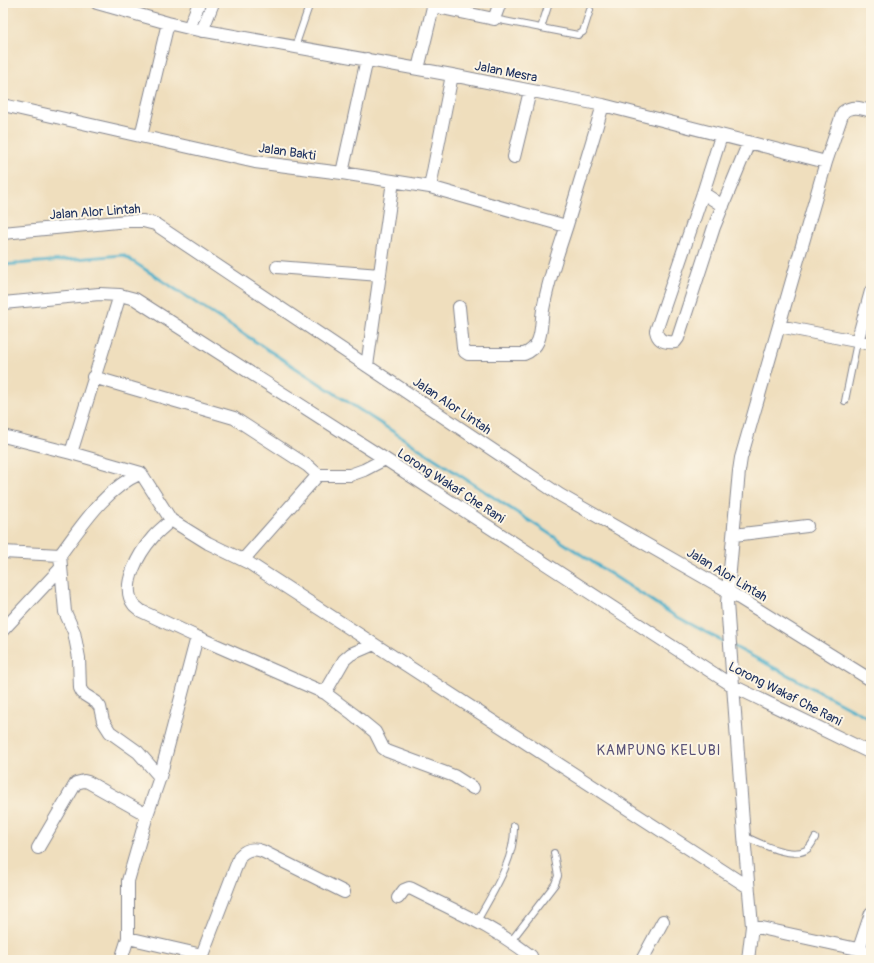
<svg xmlns="http://www.w3.org/2000/svg" width="874" height="963" viewBox="0 0 874 963" font-family="Pangolin,sans-serif">
  <style>
    .lines { fill: none; stroke-linecap: round; stroke-linejoin: round }
    .stream { stroke: #4aaec9; stroke-width: 3 }
    .lane-casing { stroke: #85868e; stroke-width: 8 }
    .street-casing { stroke: #85868e; stroke-width: 14 }
    .lane { stroke: #fff; stroke-width: 6 }
    .street { stroke: #fff; stroke-width: 12 }
    .labels { text-anchor: middle; dominant-baseline: central; stroke-width: 4; stroke-linejoin: round; paint-order: stroke }
    .street-label { font-size: 13px; fill: #1b2f5e; stroke: #fcf5e5 }
    .neighbourhood-label { font-size: 14px; letter-spacing: 1px; fill: #595277; stroke: #fcf5e5 }
  </style>
  <rect width="100%" height="100%" fill="#fcf5e5"/>
  <filter id="ink" filterUnits="userSpaceOnUse"><feTurbulence type="fractalNoise" baseFrequency=".025" numOctaves="2"/><feDisplacementMap in="SourceGraphic" scale="8" xChannelSelector="R" yChannelSelector="G"/><feConvolveMatrix kernelMatrix="1 2 1 2 8 2 1 2 1" color-interpolation-filters="sRGB"/></filter>
  <filter id="wash" filterUnits="userSpaceOnUse"><feTurbulence type="fractalNoise" baseFrequency=".012" numOctaves="4" result="noise"/><feDisplacementMap in="SourceGraphic" scale="16" xChannelSelector="R" yChannelSelector="G"/><feGaussianBlur stdDeviation="0.9" result="paint"/><feColorMatrix in="noise" values="0 0 0 0 0 0 0 0 0 0 0 0 0 0 0 0 0 1.4 0 .05"/><feComposite in="paint" operator="in"/></filter>
  <g filter="url(#wash)">
    <rect width="100%" height="100%" fill="#efdebd"/>
    <g class="lines">
      <!-- stream -->
      <path class="stream" d="M 3,265 L 123,255 L 672,614 L 726,643
        M 733,646 L 871,719"/>
    </g>
  </g>
  <g filter="url(#ink)">
    <g class="lines">
      <!-- lane casing -->
      <g class="lane-casing">
        <path id="lane" d="M 494,19 L 578,35 L 583,32 L 590,10
          M 541,28 L 549,3
          M 295,47 L 310,3
          M 845,401 L 857,342
          M 744,836 C 759,843 790,859 806,850 C 810,848 813,842 815,838
          M 477,921 C 493,892 515,860 514,826
          M 511,941 L 555,884 L 558,876 L 554,853"/>
      </g>
      <!-- street casing -->
      <g class="street-casing">
        <path id="street" d="M 97,3 L 168,23 L 189,28 L 452,75 L 603,105 L 826,162 L 843,112 C 852,105 861,108 871,111
          M 433,8 L 437,7 L 494,19 L 500,3
          M 189,28 L 199,3
          M 202,31 L 213,3
          M 418,69 L 434,3
          M 3,105 L 255,162 L 342,173 L 430,187 L 566,226
          M 141,136 L 168,23
          M 721,136 L 703,193 L 656,331 C 658,341 665,343 675,342 L 678,338 L 714,227 L 749,142
          M 514,157 L 530,91
          M 342,173 L 367,59
          M 430,187 L 452,75
          M 703,193 L 723,206
          M 3,233 L 128,221 L 143,221 L 155,224 L 560,495 L 728,591 L 871,680
          M 277,267 L 380,275
          M 3,303 L 99,294 L 120,295 L 135,299 L 385,459 L 733,686 L 871,753
          M 459,307 L 463,348 L 465,352 L 468,354 L 524,354 C 544,346 540,327 543,310 C 548,280 558,253 567,225 C 579,185 591,145 603,105
          M 779,326 L 871,344
          M 857,342 L 871,291
          M 367,366 L 393,181
          M 93,377 L 234,418 L 308,466 L 318,475 L 243,560
          M 3,436 L 71,453 L 141,473 L 171,520 L 208,543 L 249,563 L 748,887
          M 71,453 L 120,295
          M 318,475 L 350,475 L 364,470 L 385,459
          M 171,520 C 165,526 158,531 153,537 C 140,552 119,586 134,605 C 136,607 139,609 141,611 L 197,637 L 325,693 L 353,714 L 375,732 L 383,748 L 387,751 L 454,776 L 473,788
          M 734,535 L 807,526
          M 3,552 L 60,555 C 83,524 105,489 141,473
          M 3,630 L 60,569
          M 325,693 L 344,660 L 351,654 L 374,644
          M 160,777 L 197,637
          M 38,848 L 76,783 L 84,781 L 88,782 L 147,815 L 160,777 L 138,752 L 110,732 L 103,721 L 100,707 L 96,702 L 85,695 L 82,692 L 80,688 L 79,658 L 74,632 L 65,612 L 60,555
          M 398,898 L 404,890 L 409,888 L 412,889 C 453,910 494,927 531,956 L 532,960
          M 752,926 L 871,952
          M 128,938 L 202,955 L 240,856 C 246,849 254,848 262,851 L 344,892
          M 859,949 L 871,913
          M 121,960 L 128,938 L 128,881 L 147,815
          M 642,960 L 663,921
          M 748,960 L 752,926 L 744,836 L 727,603 L 739,471 L 741,458 L 826,162"/>
      </g>
      <!-- lane -->
      <use href="#lane" class="lane"/>
      <!-- street -->
      <use href="#street" class="street"/>
    </g>
  </g>
  <g class="labels">
    <!-- street labels -->
    <g class="street-label">
      <text transform="translate(506 72) rotate(11)">Jalan Mesra</text>
      <text transform="translate(287 152) rotate(8)">Jalan Bakti</text>
      <text transform="translate(95 212) rotate(-4)">Jalan Alor Lintah</text>
      <text transform="translate(452 406) rotate(34)">Jalan Alor Lintah</text>
      <text transform="translate(451 486) rotate(33)">Lorong Wakaf Che Rani</text>
      <text transform="translate(727 575) rotate(31)">Jalan Alor Lintah</text>
      <text transform="translate(785 694) rotate(27)">Lorong Wakaf Che Rani</text>
    </g>
    <!-- neighbourhood labels -->
    <g class="neighbourhood-label">
      <text x="659" y="750">KAMPUNG KELUBI</text>
    </g>
  </g>
  <!-- margin -->
  <rect width="874" height="963" fill="none" stroke="#fcf5e5" stroke-width="16"/>
</svg>
